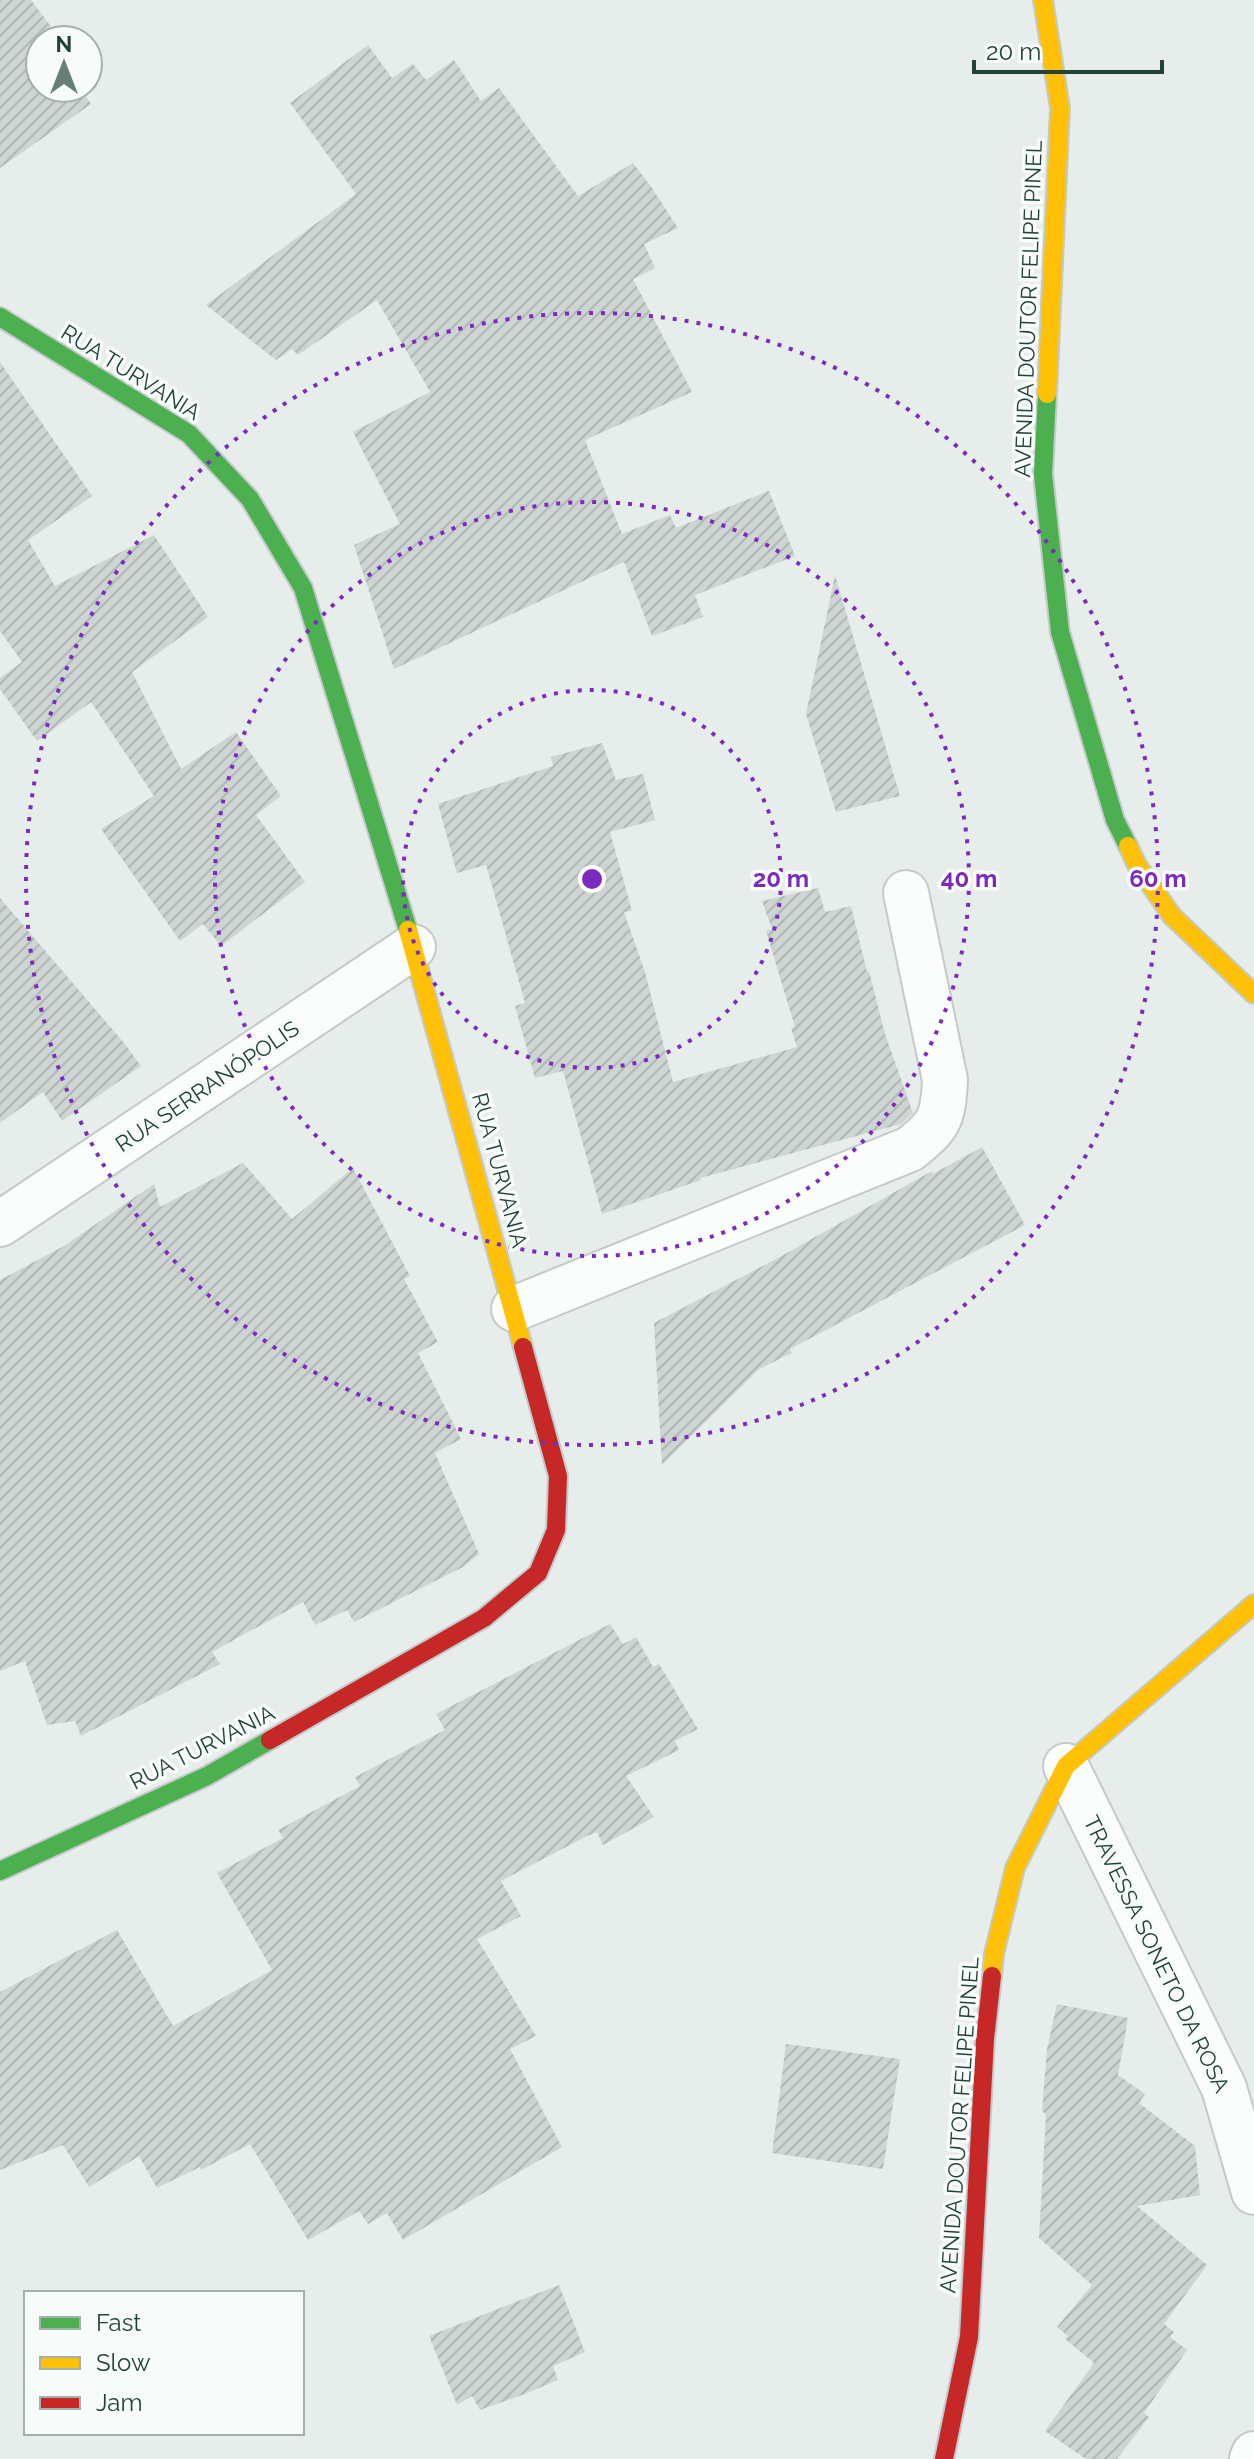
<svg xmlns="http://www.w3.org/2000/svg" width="1254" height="2459" viewBox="0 0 1254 2459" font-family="Raleway,sans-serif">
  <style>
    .building { fill: url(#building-hatch) }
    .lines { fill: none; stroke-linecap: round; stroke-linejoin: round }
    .street-casing { stroke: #c4cac7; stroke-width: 48 }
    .fast-casing { stroke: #c3cbc8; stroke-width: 22 }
    .slow-casing { stroke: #c3cbc8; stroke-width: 22 }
    .jam-casing { stroke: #c3cbc8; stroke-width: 22 }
    .street { stroke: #fbfcfc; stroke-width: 44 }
    .fast { stroke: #4caf50; stroke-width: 18 }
    .slow { stroke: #ffc107; stroke-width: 18 }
    .jam { stroke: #c62828; stroke-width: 18 }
    .ring { fill: none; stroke: #7b2cbf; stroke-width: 4; stroke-dasharray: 4 8 }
    .labels { text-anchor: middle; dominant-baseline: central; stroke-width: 7; stroke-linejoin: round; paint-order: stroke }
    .street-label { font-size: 22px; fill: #23433a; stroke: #f7fbf9 }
    .centre { fill: #7b2cbf; stroke: #f7fbf9; stroke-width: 4 }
    .ring-label { font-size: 24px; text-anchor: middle; font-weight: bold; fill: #7b2cbf; stroke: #f7fbf9; stroke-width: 7; stroke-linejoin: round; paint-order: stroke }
  </style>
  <defs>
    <pattern id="building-hatch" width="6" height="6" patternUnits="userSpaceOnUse" patternTransform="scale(2)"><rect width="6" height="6" fill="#ced4d2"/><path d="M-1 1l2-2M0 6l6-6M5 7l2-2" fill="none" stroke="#b1b7b5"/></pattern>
  </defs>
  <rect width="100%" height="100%" fill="#e7edea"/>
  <!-- building -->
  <path class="building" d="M 0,0 L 31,0 L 61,40 L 40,40 L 40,88 L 88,88 L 88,75 L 97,87 L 86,96 L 91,104 L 0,168 Z
    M 368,45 L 392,78 L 413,64 L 426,80 L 454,60 L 481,101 L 499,88 L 578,196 L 633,163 L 652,188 L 678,228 L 644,244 L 655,268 L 633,279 L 692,392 L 585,440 L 622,534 L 670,515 L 676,528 L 769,491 L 795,556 L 695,595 L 703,617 L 652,636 L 624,562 L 394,669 L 354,545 L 400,524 L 353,432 L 430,392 L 377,300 L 298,355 L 292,349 L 276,360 L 206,305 L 356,194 L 290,103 Z
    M 0,362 L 92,496 L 28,540 L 55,586 L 154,535 L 208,617 L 132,672 L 181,769 L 236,732 L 281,796 L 256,815 L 305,882 L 221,946 L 203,924 L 180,941 L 101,829 L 154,796 L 91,702 L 37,741 L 0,689 L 0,678 L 22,662 L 0,631 Z
    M 835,575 L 900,796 L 836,812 L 806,714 Z
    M 602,743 L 616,780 L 643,774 L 655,820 L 610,832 L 632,911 L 624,912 L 645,972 L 673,1082 L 797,1047 L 791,1028 L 795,1027 L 766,931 L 772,929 L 762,901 L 818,888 L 825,912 L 851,906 L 867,972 L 869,971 L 885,1034 L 913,1113 L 901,1124 L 700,1178 L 701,1180 L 602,1214 L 563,1071 L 535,1078 L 515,1006 L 525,1003 L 486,865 L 457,873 L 438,804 L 553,766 L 551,757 Z
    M 0,898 L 124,1043 L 141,1066 L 62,1121 L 43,1092 L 0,1123 Z
    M 982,1147 L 1025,1225 L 790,1349 L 792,1353 L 759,1369 L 662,1465 L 654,1323 L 778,1258 L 932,1171 L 933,1174 Z
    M 243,1163 L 292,1219 L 353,1168 L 410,1276 L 404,1279 L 438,1342 L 418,1353 L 461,1439 L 435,1453 L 479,1554 L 463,1567 L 354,1622 L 347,1610 L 315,1625 L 303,1602 L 212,1652 L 220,1664 L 81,1736 L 75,1721 L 47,1725 L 25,1661 L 0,1671 L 0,1280 L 64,1246 L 154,1184 L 160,1207 Z
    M 610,1624 L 623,1644 L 636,1637 L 653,1667 L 659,1664 L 698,1729 L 675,1741 L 679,1750 L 626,1776 L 654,1817 L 603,1845 L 597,1832 L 587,1836 L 501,1881 L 521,1916 L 477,1939 L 536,2036 L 510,2049 L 562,2147 L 403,2240 L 387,2213 L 368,2224 L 359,2211 L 308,2240 L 250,2144 L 201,2170 L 200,2167 L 157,2188 L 139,2156 L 89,2187 L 63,2145 L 0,2170 L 0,1992 L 117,1930 L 173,2026 L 272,1970 L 217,1873 L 283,1838 L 278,1830 L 360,1786 L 355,1777 L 445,1730 L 436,1714 Z
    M 1057,2004 L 1128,2018 L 1118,2075 L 1145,2094 L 1139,2103 L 1195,2146 L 1200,2195 L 1137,2206 L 1207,2265 L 1164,2324 L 1174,2332 L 1170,2337 L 1187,2350 L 1144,2413 L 1149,2417 L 1117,2459 L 1086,2459 L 1045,2431 L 1094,2363 L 1065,2339 L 1068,2336 L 1057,2327 L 1092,2285 L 1039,2238 L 1046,2114 L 1042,2111 L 1047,2049 Z
    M 786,2044 L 900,2059 L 883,2169 L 772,2153 Z
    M 559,2285 L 585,2352 L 553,2366 L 558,2380 L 525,2394 L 480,2410 L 472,2396 L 457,2405 L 429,2336 Z"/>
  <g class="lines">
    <!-- street casing -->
    <g class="street-casing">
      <path id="street" d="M 0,1224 L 413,947
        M 514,1309 L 910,1149 C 940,1125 943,1119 945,1080 L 906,893
        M 1066,1766 L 1224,2088 L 1254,2192
        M 1252,2459 L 1254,2454"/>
    </g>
    <!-- fast casing -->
    <g class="fast-casing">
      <path id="fast" d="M 0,317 L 189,434 L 250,499 L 303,588 L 408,930
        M 1047,394 L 1043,474 L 1060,632 L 1115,820 L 1128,846
        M 0,1871 L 207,1776 L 270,1740"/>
    </g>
    <!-- slow casing -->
    <g class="slow-casing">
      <path id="slow" d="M 1043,0 L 1060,108 L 1047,394
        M 1128,846 L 1137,865 L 1172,916 L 1254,994
        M 408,930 L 523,1347
        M 992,1976 L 994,1954 L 1015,1868 L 1066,1766 L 1254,1604"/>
    </g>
    <!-- jam casing -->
    <g class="jam-casing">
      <path id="jam" d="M 270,1740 L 484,1618 L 538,1573 L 556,1530 L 558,1476 L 523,1347
        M 944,2459 L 969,2337 L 985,2039 L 992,1976"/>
    </g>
    <!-- street -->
    <use href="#street" class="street"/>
    <!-- fast -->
    <use href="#fast" class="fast"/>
    <!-- slow -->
    <use href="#slow" class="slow"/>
    <!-- jam -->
    <use href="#jam" class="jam"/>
  </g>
  <!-- distance rings -->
  <g class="ring">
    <circle cx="592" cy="879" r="189"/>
    <circle cx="592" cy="879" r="377"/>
    <circle cx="592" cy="879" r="566"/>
  </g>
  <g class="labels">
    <!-- street labels -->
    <g class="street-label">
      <text transform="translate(1028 309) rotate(-88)">AVENIDA DOUTOR FELIPE PINEL</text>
      <text transform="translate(131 372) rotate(32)">RUA TURVANIA</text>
      <text transform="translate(207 1086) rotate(-34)">RUA SERRANÓPOLIS</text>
      <text transform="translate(500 1170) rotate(75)">RUA TURVANIA</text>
      <text transform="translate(202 1747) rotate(-27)">RUA TURVANIA</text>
      <text transform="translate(1157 1954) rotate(64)">TRAVESSA SONETO DA ROSA</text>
      <text transform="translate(959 2125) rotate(-86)">AVENIDA DOUTOR FELIPE PINEL</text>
    </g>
  </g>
  <circle cx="592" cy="879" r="12" class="centre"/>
  <g class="ring-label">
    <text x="781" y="887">20 m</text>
    <text x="969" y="887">40 m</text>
    <text x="1158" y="887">60 m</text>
  </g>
  <!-- legend -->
  <rect x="24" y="2291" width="280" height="144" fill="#f7fbf9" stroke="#a2b1ad" stroke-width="2"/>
  <rect x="40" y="2317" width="40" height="12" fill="#4caf50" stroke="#a2b1ad" stroke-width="2"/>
  <text x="96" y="2331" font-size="24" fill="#23433a">Fast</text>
  <rect x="40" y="2357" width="40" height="12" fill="#ffc107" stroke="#a2b1ad" stroke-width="2"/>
  <text x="96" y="2371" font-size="24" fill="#23433a">Slow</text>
  <rect x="40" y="2397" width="40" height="12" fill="#c62828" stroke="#a2b1ad" stroke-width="2"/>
  <text x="96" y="2411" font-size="24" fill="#23433a">Jam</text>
  <!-- north arrow -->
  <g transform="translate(64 64)"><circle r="38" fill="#f7fbf9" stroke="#a2b1ad" stroke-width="2"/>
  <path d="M0-6L14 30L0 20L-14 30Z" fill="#687e78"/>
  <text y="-12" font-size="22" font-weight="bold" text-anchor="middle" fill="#23433a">N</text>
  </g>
  <!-- scale -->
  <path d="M974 60v12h188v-12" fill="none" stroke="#23433a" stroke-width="4"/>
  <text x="986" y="60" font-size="24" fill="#23433a" stroke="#f7fbf9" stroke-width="6" paint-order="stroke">20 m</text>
</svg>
